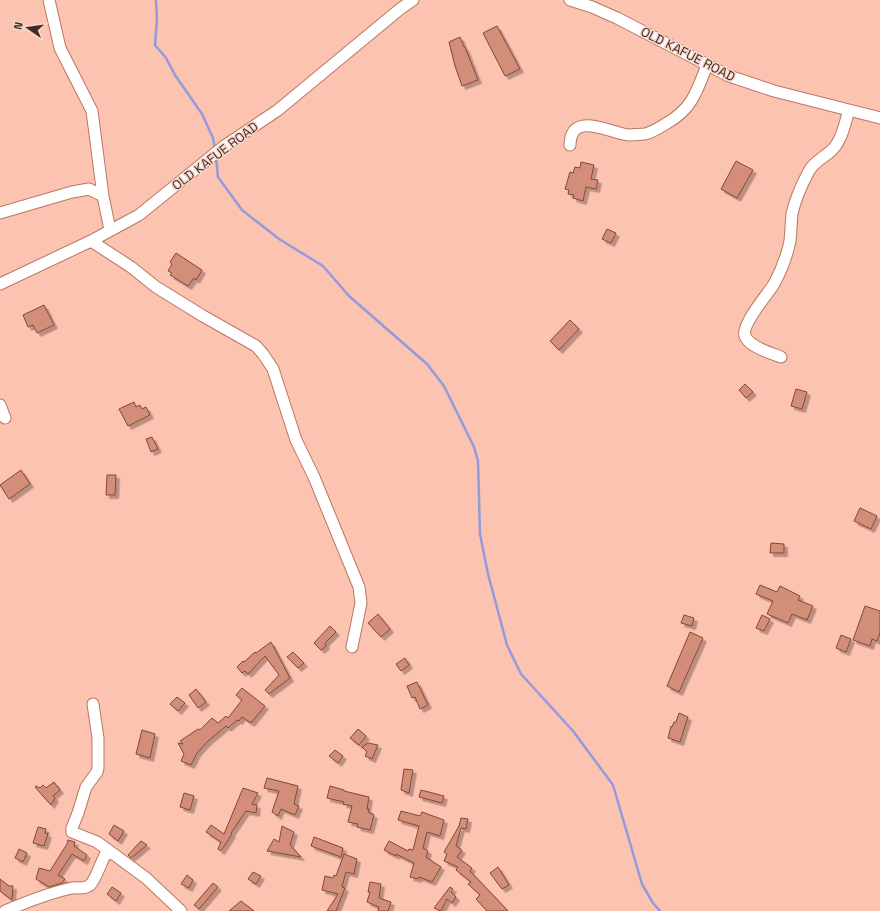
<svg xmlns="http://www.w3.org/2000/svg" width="880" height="911" viewBox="0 0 880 911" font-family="'Space Grotesk',sans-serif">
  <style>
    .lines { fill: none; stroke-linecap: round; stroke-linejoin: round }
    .stream { stroke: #939bdd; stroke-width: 2.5 }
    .building { fill: #d28e78; stroke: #844632; filter: url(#shadow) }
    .minor-casing { stroke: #b97761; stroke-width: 13 }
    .minor { stroke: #fff; stroke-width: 11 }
    .labels { text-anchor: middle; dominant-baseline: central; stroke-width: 3; stroke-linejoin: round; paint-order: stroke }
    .street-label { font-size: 13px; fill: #462a21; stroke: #f6d8cf }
  </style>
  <defs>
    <filter id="shadow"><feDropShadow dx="3.5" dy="3.5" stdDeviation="0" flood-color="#0004"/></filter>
  </defs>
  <rect width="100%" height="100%" fill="#fdc3b1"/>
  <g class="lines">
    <!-- stream -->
    <path class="stream" d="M 156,0 L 157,19 L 155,45 L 166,58 L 175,75 L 202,114 L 213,138 L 215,150
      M 216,157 L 218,177 L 242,210 L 279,239 L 323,266 L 349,296 L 427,364 L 444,386 L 474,447 L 478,461 L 480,534 L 488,574 L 507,645 L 521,674 L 573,731 L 613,785 L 642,884 L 653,903 L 660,911"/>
  </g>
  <!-- building -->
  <path class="building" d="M 497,26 L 520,69 L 505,76 L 483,33 Z
    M 460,37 L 464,47 L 465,47 L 478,80 L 462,86 L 455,66 L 449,42 Z
    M 736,161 L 753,170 L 737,198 L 721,189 Z
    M 581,162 L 594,165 L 591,179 L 598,180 L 596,189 L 586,187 L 583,201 L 573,198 L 574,195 L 568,194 L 569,190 L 565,189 L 570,172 L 573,173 L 575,167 L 580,168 Z
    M 607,229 L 616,233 L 611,243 L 602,239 Z
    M 176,253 L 202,270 L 196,280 L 194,278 L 188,286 L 170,275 L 172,273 L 168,271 L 172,264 L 170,262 Z
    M 44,305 L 54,325 L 37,333 L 33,325 L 28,327 L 23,315 Z
    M 570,320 L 579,329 L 559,350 L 550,341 Z
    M 745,384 L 753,392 L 746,398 L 739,390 Z
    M 796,389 L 807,392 L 802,409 L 791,406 Z
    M 134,402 L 136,407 L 140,405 L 142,409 L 146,407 L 150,415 L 128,426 L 119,409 Z
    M 152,437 L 158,449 L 151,452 L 146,439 Z
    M 21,470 L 30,484 L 9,499 L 0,485 Z
    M 107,475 L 116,475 L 115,495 L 106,495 Z
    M 860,508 L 877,516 L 871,529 L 854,521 Z
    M 771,543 L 784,544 L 784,553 L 770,553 Z
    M 760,585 L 777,592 L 780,586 L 800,596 L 798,600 L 813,606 L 807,620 L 792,614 L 788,623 L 767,614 L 773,601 L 756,594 Z
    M 865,606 L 880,611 L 880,633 L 877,641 L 872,639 L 870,646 L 853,640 Z
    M 378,614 L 390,629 L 381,637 L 368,623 Z
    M 684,615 L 694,618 L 692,626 L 681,623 Z
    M 762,615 L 770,619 L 764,631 L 756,628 Z
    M 330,626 L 336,632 L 326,642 L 325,644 L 326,646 L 321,650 L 314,643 Z
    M 690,632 L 703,638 L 679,692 L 667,686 Z
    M 841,635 L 851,639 L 846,652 L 836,648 Z
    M 271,642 L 290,678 L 269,694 L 265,690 L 279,675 L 265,656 L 248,674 L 245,671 L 242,673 L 237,667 L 243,661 L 244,662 L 255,652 L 256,653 Z
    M 293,652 L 304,663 L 298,668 L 287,657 Z
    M 405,658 L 409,665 L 401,671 L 396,664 Z
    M 417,682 L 428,705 L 420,709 L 415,697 L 412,698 L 407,686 Z
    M 242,688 L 265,706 L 251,723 L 242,717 L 239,721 L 237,720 L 228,728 L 226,726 L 208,741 L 197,753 L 191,765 L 181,761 L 184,754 L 178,743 L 183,744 L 180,741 L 198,729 L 200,730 L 212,718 L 218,723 L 226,716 L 228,718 L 242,700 L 236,695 Z
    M 196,689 L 206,702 L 198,708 L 189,695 Z
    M 177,697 L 185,703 L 178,711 L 170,704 Z
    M 679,713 L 688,717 L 680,742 L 668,738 L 671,726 L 672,727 L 674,722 L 676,722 Z
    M 358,729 L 366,736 L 359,745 L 350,738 Z
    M 142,730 L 155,734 L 150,758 L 136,754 Z
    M 368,743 L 378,745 L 372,759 L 365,756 L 367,752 L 362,747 Z
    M 335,750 L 343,756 L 338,763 L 329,756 Z
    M 404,769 L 413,770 L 409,793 L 401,790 Z
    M 267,778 L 298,786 L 294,804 L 299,806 L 295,815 L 281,809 L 278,816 L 272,812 L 279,791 L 264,788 Z
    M 54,782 L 60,790 L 53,796 L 55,798 L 51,805 L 35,787 L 36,786 L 40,788 L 43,785 L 46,788 Z
    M 330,786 L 344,790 L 344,791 L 369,797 L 367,809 L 369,809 L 368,812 L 374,815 L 370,830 L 357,827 L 358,824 L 348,822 L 352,806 L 343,804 L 344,802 L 327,798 Z
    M 243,788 L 258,793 L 252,804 L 257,805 L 256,813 L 246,811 L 231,833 L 232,834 L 221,851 L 218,849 L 221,842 L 206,832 L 211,825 L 224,834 Z
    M 421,790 L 444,796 L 442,803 L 419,797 Z
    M 184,793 L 194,796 L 190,810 L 180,807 Z
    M 401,811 L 420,816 L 422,812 L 444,820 L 440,836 L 427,832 L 423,848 L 428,851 L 426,857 L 441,867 L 432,882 L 419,877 L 418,879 L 410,877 L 414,863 L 396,854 L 396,856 L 384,850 L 389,841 L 408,851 L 409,849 L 413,850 L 419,826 L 398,820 Z
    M 461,818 L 468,819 L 466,829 L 461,828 L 456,846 L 462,850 L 457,857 L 472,868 L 470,871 L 508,911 L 487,911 L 476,899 L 480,895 L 468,884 L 471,882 L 456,870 L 458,867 L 444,861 L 447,854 L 444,852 L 459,826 Z
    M 114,825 L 124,831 L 118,841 L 109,834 Z
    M 282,826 L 294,832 L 290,845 L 301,857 L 267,851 L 274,839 L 279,842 Z
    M 38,827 L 46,829 L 45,833 L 48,834 L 44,846 L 33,843 Z
    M 314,837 L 343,848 L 341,857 L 311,846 Z
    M 68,840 L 75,842 L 74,846 L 87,855 L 84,861 L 72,854 L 58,875 L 65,879 L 62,883 L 49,887 L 36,879 L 39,868 L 50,871 L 67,844 Z
    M 141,841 L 147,845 L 131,858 L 128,855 Z
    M 19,849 L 27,853 L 23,862 L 15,858 Z
    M 344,854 L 357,859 L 354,874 L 346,872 L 342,887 L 345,888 L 336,911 L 327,911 L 338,894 L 322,890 L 325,876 L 333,878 L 334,875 L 336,876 Z
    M 498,867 L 509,885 L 502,889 L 490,873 Z
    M 253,872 L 261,876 L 256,884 L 248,879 Z
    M 187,875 L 193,880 L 189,888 L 181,884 Z
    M 0,879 L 9,886 L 13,886 L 12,900 L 0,891 Z
    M 370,882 L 381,884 L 379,898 L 391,902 L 388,911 L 378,911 L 379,907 L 367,902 L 370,892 L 368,892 Z
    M 213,883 L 218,887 L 199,909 L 194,905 Z
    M 112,887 L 121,893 L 116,901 L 107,894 Z
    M 450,887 L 453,889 L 451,892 L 456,897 L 452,903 L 447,899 L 441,911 L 434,908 Z
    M 241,901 L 254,911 L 229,911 Z"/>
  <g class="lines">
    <!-- minor casing -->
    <g class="minor-casing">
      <path id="minor" d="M 49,0 L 60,48 L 92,111 L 103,196 L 110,230
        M 570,0 L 592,7 L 617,18 L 729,76 L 774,91 L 880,118
        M 570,145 C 571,110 610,133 629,135 C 634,135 640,134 645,134 C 653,132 659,128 667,123 C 692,109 697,91 707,65
        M 0,213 L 72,192 L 89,189 L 103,196
        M 91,241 L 131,267 L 156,287 L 203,316 L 256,346 L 263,354 L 273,369 L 296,440 L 314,477 L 359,587 L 361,603 L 352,647
        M 0,284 L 91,241 L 139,215 L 223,147 L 278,110 L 400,9 L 413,0
        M 781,357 C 771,353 749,347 745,336 C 741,325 767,295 774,284 C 781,271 787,256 790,241 C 791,232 791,223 792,214 C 795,200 802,184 809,171 C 814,162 823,158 831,151 C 842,141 845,123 849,110
        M 0,405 L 5,418
        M 93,704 L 98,738 L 98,768 L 97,772 L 86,787 L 78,813 L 72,828 L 72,832 L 97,842 L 108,850 L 146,878 L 181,911
        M 5,911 C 26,902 49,893 72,888 C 78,887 84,890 90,885 C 96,880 102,858 108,850"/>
    </g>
    <!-- minor -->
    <use href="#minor" class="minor"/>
  </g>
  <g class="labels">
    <!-- street labels -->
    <g class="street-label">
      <text transform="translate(688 54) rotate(27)">OLD KAFUE ROAD</text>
      <text transform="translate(215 156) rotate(-37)">OLD KAFUE ROAD</text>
    </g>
  </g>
  <!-- north arrow -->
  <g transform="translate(28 28) rotate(283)" stroke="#f6d8cf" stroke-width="3" paint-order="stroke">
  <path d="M0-3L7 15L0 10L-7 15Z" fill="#462a21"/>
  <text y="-6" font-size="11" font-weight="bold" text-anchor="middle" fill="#462a21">N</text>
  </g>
</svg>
